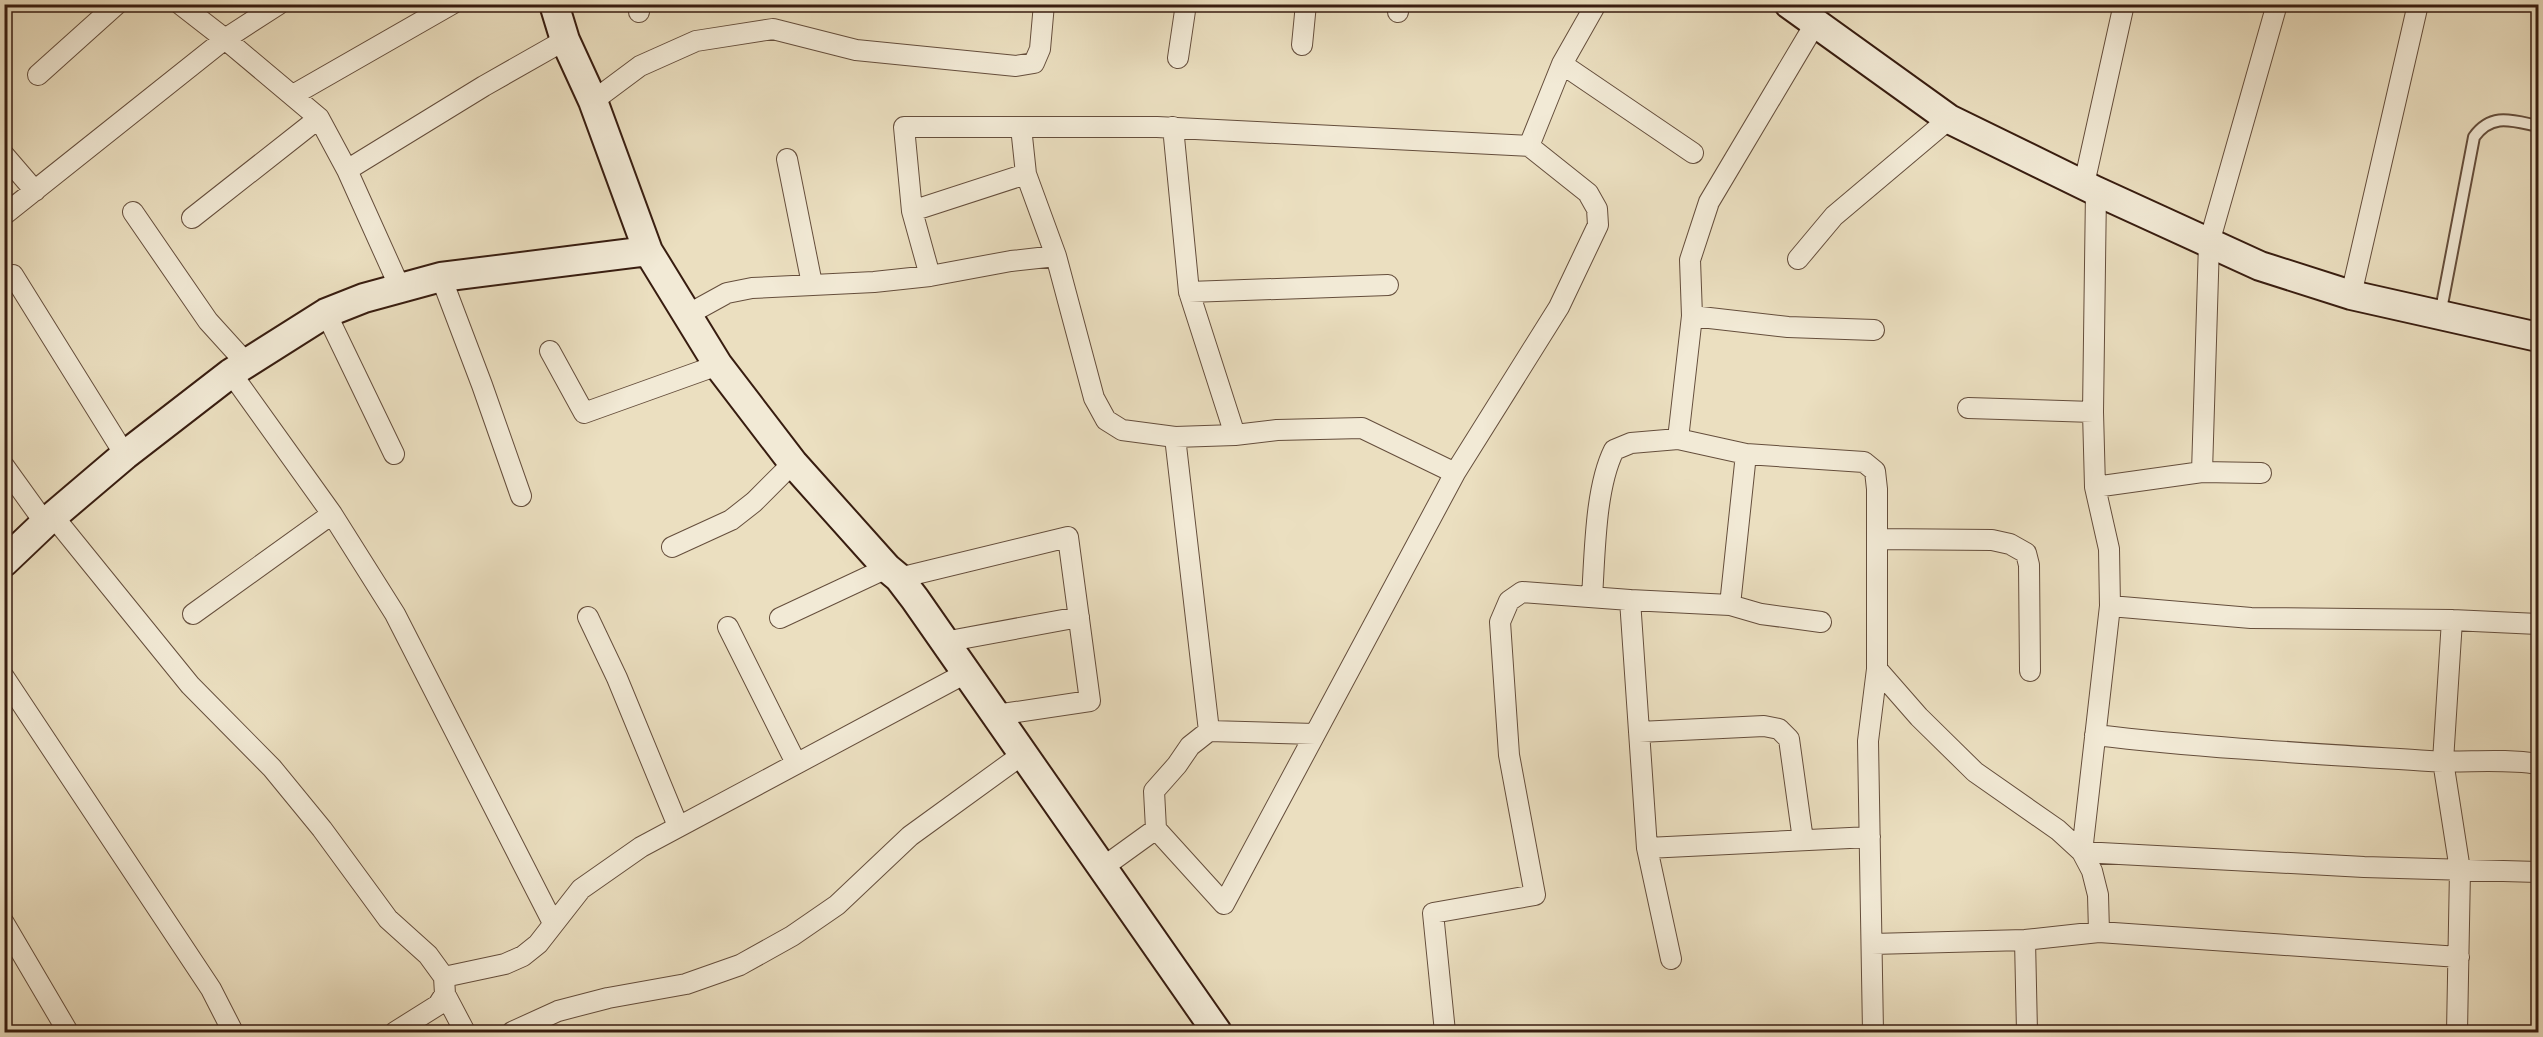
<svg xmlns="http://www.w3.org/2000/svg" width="2543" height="1037" viewBox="0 0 2543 1037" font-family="Cardo,serif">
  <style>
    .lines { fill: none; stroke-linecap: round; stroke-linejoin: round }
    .lane-casing { stroke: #654e3c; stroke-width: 14 }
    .street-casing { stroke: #654e3c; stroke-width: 22 }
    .secondary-casing { stroke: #381d10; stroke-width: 32 }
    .lane { stroke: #f2ead6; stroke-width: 10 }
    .street { stroke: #f2ead6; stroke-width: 20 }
    .secondary { stroke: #f2ead6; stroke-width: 28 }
  </style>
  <rect width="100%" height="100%" fill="#ebdfc0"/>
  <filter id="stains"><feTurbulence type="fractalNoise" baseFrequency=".00333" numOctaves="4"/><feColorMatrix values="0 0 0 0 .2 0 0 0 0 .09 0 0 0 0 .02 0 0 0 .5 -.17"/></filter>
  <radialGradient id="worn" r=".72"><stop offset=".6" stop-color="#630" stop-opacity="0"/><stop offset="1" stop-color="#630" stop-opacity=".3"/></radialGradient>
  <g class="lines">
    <!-- lane casing -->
    <g class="lane-casing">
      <path id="lane" d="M 2440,315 L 2474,137 C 2492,112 2513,121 2538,126"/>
    </g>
    <!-- street casing -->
    <g class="street-casing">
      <path id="street" d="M 180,4 L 225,39 L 319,118 L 347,170 L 401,290
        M 639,12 L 640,4
        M 1398,12 L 1399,4
        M 1815,24 L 1709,202 L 1690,260 L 1692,316 L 1678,439 L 1746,454 L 1864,462 L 1875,471 L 1877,489 L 1877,669 L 1868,741 L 1873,1032
        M 1302,45 L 1306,4
        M 1178,58 L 1186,4
        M 1562,64 L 1693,153
        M 38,75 L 117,4
        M 293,95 L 452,4
        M 593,101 L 640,66 L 696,41 L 773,29 L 856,50 L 1016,66 L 1034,63 L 1040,49 L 1044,4
        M 1021,127 L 1026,174
        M 1173,127 L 1189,292 L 1235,435 L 1175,437
        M 1529,146 L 1562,64 L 1596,4
        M 4,155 L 35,191
        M 787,159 L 812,284
        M 347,170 L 484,86 L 565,40
        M 2084,184 L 2124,4
        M 2096,191 L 2093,412 L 2095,487 L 2109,549 L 2110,606 L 2082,852 L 2364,867 L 2538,872
        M 912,211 L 930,276
        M 133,212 L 208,321 L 247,364
        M 4,215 L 225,39 L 279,4
        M 192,218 L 319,118
        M 1798,259 L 1834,216 L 1949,119
        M 13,275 L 125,455
        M 441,277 L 482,385 L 521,496
        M 1189,292 L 1388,285
        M 2351,295 L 2418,4
        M 326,313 L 394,454
        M 687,315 L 727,293 L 752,288 L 874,282 L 930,276 L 1011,261 L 1056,256
        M 1692,316 L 1788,327 L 1874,330
        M 550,351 L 584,413 L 718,365
        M 231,373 L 332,514 L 395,614 L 553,923
        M 1968,408 L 2093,412
        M 1235,435 L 1277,430 L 1362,428 L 1455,473
        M 4,466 L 45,523
        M 2261,473 L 2202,472 L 2209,243 L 2277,4
        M 2095,487 L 2202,472
        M 53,516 L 190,685 L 272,768 L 322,829 L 388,919 L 428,955 L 444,977 L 445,994 L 438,1005 L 395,1032
        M 1877,539 L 1992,540 L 2010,544 L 2026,553 L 2029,565 L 2030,671
        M 672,547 L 731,520 L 754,502 L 793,463
        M 899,578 L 1068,537 L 1090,701 L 996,715
        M 1592,597 C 1595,553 1595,488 1614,450 L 1631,443 L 1678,439
        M 1730,605 L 1761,614 L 1821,622
        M 2110,606 L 2251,618 L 2452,620 L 2538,624
        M 193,614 L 332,514
        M 588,617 L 617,678 L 678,826
        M 780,618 L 887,568
        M 2452,620 L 2443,761 L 2460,870 L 2457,1032
        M 728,627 L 796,763
        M 944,642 L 1079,617
        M 1877,669 L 1919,717 L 1975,772 L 2058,830 L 2082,852 L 2092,871 L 2098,895 L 2099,932
        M 4,677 L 211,989 L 233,1032
        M 1639,732 L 1764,726 L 1779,729 L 1789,739 L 1803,840
        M 2095,735 C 2206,748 2318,754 2429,761 C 2465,763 2502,758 2538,764
        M 1156,829 L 1154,791 L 1177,765 L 1190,746 L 1209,731
        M 1647,848 L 1870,837
        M 1102,868 L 1156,829 L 1224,904 L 1455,473 L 1559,307 L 1598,225 L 1597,209 L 1588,193 L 1529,146 L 1157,127 L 904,127 L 912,211 L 1026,174 L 1056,256 L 1094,398 L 1106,420 L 1122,430 L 1175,437 L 1209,731 L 1315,734
        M 4,923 L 68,1032
        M 2025,940 L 2027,1032
        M 1872,944 L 2025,940 L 2099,932 L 2459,957
        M 1671,959 L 1647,848 L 1630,600 L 1730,605 L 1746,454
        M 444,977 L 505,964 L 523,956 L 538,944 L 581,889 L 641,847 L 966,673
        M 445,994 L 465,1032
        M 512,1032 L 558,1011 L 608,998 L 686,984 L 740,965 L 792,936 L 837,905 L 910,836 L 1023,754
        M 1445,1032 L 1433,913 L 1535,895 L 1509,755 L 1500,622 L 1509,601 L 1522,592 L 1630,600"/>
    </g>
    <!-- secondary casing -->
    <g class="secondary-casing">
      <path id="secondary" d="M 554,4 L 565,40 L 593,101 L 648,251 L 718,365 L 793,463 L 887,568 L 899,578 L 915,599 L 1217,1032
        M 1789,4 L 1949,119 L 2096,191 L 2260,266 L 2351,295 L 2538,337
        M 4,562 L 45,523 L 125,455 L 231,373 L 326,313 L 364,298 L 441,277 L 648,251"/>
    </g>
    <!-- lane -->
    <use href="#lane" class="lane"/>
    <!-- street -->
    <use href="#street" class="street"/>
    <!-- secondary -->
    <use href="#secondary" class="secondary"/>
  </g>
  <!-- margin -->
  <rect width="2543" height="1037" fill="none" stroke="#ebdfc0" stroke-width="24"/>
  <rect x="6" y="6" width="2531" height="1025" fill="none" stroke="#381d10" stroke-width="3"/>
  <rect x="12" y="12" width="2519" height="1013" fill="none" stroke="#381d10" stroke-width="1.5"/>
  <rect width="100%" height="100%" filter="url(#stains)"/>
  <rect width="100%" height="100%" fill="url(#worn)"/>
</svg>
